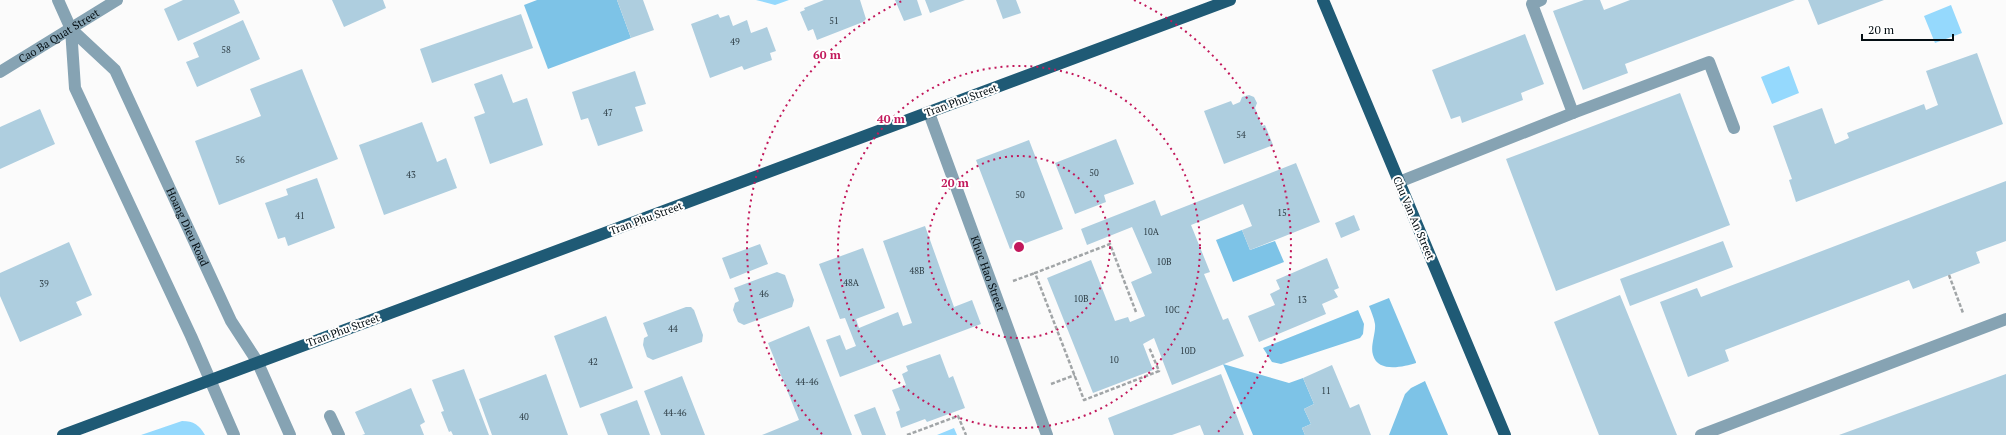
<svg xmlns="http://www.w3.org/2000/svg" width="2006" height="435" viewBox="0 0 2006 435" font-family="'PT Serif',serif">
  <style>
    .green { fill: #95d9fd }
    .forest { fill: #7dc3e7 }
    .building { fill: #aecedf }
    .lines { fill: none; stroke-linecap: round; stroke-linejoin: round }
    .path { stroke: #a1a5a7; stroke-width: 2.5; stroke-dasharray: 4 2; stroke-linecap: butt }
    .minor { stroke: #86a3b3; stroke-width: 12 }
    .major { stroke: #1f5a75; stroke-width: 12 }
    .ring { fill: none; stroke: #c2185b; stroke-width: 2; stroke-dasharray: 2 4 }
    .labels { text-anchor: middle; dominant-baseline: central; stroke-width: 4; stroke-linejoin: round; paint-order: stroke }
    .number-label { font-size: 9px; fill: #2e3e46 }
    .street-label { font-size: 11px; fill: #040e13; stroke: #fff }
    .centre { fill: #c2185b; stroke: #fff; stroke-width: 2 }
    .ring-label { font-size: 12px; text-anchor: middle; font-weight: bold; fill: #c2185b; stroke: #fff; stroke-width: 4; stroke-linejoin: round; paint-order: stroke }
  </style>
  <rect width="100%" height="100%" fill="#fbfbfb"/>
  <!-- green -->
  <path class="green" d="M 756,0 L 789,0 L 775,5 Z
    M 1951,5 L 1962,33 L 1935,43 L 1924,16 Z
    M 1789,66 L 1799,93 L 1772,104 L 1761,77 Z
    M 182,421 C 194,421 199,425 205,435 L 141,435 Z
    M 954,428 L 957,435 L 937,435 Z"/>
  <!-- forest -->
  <path class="forest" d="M 537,0 L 617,0 L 631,38 L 548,69 L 524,5 Z
    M 1242,230 L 1250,250 L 1275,241 L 1284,262 L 1233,282 L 1216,240 Z
    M 1389,298 L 1416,362 L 1416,363 C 1403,367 1378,373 1373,355 C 1370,346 1376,333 1375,324 C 1374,318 1371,311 1369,306 Z
    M 1358,310 L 1364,324 L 1363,334 L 1360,338 L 1281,364 L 1272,362 L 1263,348 Z
    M 1223,364 L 1289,383 L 1303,378 L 1314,404 L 1304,409 L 1311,424 L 1302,428 L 1305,435 L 1253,435 Z
    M 1425,381 L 1448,435 L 1389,435 L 1405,394 L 1411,388 Z"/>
  <!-- building -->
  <path class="building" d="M 183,0 L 234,0 L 240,13 L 178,41 L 164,9 Z
    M 332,0 L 383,0 L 386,8 L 344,27 Z
    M 617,0 L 643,0 L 654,30 L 631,38 Z
    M 824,0 L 860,0 L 866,19 L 863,22 L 817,40 L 813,29 L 808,31 L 800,12 L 805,10 L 804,8 Z
    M 895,0 L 917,0 L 922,15 L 904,21 Z
    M 925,0 L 965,0 L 930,13 Z
    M 996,0 L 1016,0 L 1021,13 L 1003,19 Z
    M 1584,0 L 1600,0 L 1604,10 L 1630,0 L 1795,0 L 1625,64 L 1628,73 L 1583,90 L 1553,11 Z
    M 1808,0 L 1884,0 L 1818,25 Z
    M 521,14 L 533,48 L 432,83 L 420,49 Z
    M 718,14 L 720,18 L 729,15 L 733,26 L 747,20 L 751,33 L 767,27 L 776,51 L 770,53 L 772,60 L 744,70 L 742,66 L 710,78 L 691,24 Z
    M 243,20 L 260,59 L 197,87 L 186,62 L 199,57 L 193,43 Z
    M 1525,34 L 1544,84 L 1521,93 L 1523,100 L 1462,123 L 1460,116 L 1451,119 L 1432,70 Z
    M 1977,53 L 2003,124 L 1796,202 L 1789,180 L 1792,179 L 1773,126 L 1822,108 L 1835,144 L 1849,138 L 1847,133 L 1924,104 L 1926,110 L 1938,105 L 1926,71 Z
    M 302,69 L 338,159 L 219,205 L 195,141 L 261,116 L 250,89 Z
    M 635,71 L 646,104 L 635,107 L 643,131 L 598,146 L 588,118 L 581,120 L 572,92 Z
    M 502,74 L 513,103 L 527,98 L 543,145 L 490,164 L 474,117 L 485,113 L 474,84 Z
    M 1680,93 L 1730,225 L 1556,291 L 1506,159 Z
    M 1249,95 L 1254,97 L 1257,103 L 1255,108 L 1262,126 L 1265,125 L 1273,145 L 1224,164 L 1204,111 L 1231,101 L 1233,105 L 1240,102 L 1242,97 Z
    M 40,109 L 55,144 L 0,169 L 0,127 Z
    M 422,122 L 437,162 L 446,158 L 457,188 L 384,215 L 359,145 Z
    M 1116,139 L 1134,184 L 1104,195 L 1106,202 L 1075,214 L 1055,163 Z
    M 1029,140 L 1063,229 L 1010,249 L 976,160 Z
    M 1296,163 L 1320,222 L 1250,250 L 1242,230 L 1252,226 L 1243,204 L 1191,225 L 1210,272 L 1204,274 L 1223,320 L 1228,318 L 1244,356 L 1172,385 L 1154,338 L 1143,344 L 1153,370 L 1093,393 L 1047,278 L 1091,260 L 1115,321 L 1128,317 L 1130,322 L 1145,316 L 1131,282 L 1152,273 L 1132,227 L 1087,245 L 1081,229 L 1155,200 L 1161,216 Z
    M 317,178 L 335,228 L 288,246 L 285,237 L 278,239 L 265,203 L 288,195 L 286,189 Z
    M 2006,181 L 2006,241 L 1976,252 L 1980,263 L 1913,289 L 1909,280 L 1725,350 L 1729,361 L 1688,377 L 1660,302 L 1697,288 L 1701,297 Z
    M 1354,215 L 1360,230 L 1341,238 L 1335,223 Z
    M 925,226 L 954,307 L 972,300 L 981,324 L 840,377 L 826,340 L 840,335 L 846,350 L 856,346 L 845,318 L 840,319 L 819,264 L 863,248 L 885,308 L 856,319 L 859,328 L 898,312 L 903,326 L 912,323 L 883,241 Z
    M 1723,241 L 1733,267 L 1630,306 L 1620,279 Z
    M 69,242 L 92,295 L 76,302 L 82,315 L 20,342 L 0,296 L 0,273 Z
    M 760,244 L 768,264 L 730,279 L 722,258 Z
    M 1327,258 L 1339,288 L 1334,290 L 1338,297 L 1322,304 L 1326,314 L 1259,342 L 1248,316 L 1275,305 L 1270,294 L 1280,289 L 1276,280 Z
    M 777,272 L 785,275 L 794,300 L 792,307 L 744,325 L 738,322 L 733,310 L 735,303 L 739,301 L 734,288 Z
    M 1620,295 L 1677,435 L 1599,435 L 1554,322 Z
    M 686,307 L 691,307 L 694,310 L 703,335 L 702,342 L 653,360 L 647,357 L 643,345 L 644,338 L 648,336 L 643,323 Z
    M 606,316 L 633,388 L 580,408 L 554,336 Z
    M 809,326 L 852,435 L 762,435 L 799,420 L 768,343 Z
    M 940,354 L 949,378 L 953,376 L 965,408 L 927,422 L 925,419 L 901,428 L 896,412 L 900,410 L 892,390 L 906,385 L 902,374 L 908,371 L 906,366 Z
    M 1332,365 L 1350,408 L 1359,404 L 1371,435 L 1305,435 L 1302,428 L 1311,424 L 1304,409 L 1314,404 L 1303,378 Z
    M 464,369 L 489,435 L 453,435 L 451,431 L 449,432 L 441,412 L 444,411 L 432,380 Z
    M 546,374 L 568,435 L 492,435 L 479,399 Z
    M 1221,374 L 1244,435 L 1204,435 L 1200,425 L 1172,435 L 1114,435 L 1108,418 Z
    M 2006,374 L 2006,435 L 1839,435 Z
    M 682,376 L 705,435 L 661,435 L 644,391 Z
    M 411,388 L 425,422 L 420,425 L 424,435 L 362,435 L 365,434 L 355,412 Z
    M 637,400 L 650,435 L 608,435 L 600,414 Z
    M 875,407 L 886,435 L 862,435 L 854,415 Z"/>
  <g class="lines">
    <!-- path -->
    <path class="path" d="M 1949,275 L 1963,313
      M 1013,281 L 1035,273
      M 1136,312 L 1110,244 L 1035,273 L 1084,400 L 1159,371 L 1149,347
      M 1051,384 L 1075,375
      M 907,435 L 958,416 L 966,435"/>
    <!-- minor -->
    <g class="minor">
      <path d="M 58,0 L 71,29 L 75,88 L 191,336 L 234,435"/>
      <path d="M 1541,0 L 1532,4 L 1573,113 L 1709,62 L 1734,128"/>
      <path id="s1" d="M 71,29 L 115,70 L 231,321 L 257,361 L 290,435"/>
      <path id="s2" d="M 0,72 L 117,0"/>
      <path id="s3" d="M 929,113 L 1047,435"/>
      <path d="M 1399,182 L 1573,113"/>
      <path d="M 330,416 L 339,435"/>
      <path d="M 1701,435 L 2006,319"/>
    </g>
    <!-- major -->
    <path class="major" d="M 1323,0 L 1505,435
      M 63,435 L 1230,0"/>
  </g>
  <!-- distance rings -->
  <g class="ring">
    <circle cx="1019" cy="247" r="91"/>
    <circle cx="1019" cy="247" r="181"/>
    <path d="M822 434A272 272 0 0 1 904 0M1134 0A272 272 0 0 1 1216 434"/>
  </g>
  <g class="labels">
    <!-- number labels -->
    <g class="number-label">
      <text x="834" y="21">51</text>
      <text x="735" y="42">49</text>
      <text x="226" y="50">58</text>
      <text x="608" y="113">47</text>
      <text x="1241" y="135">54</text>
      <text x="240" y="160">56</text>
      <text x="1094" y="173">50</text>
      <text x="411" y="175">43</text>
      <text x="1020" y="195">50</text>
      <text x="1282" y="213">15</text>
      <text x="300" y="216">41</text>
      <text x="1151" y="232">10A</text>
      <text x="1164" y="262">10B</text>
      <text x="917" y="271">48B</text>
      <text x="851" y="283">48A</text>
      <text x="44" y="284">39</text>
      <text x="764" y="294">46</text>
      <text x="1081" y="299">10B</text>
      <text x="1302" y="300">13</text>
      <text x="1172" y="310">10C</text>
      <text x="673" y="329">44</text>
      <text x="1188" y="351">10D</text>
      <text x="1114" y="360">10</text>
      <text x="593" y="362">42</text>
      <text x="807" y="382">44-46</text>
      <text x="1326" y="391">11</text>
      <text x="675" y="413">44-46</text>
      <text x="524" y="417">40</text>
    </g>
    <!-- street labels -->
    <g class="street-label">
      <text stroke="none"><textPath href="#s2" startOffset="69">Cao Ba Quat Street</textPath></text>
      <text transform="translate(961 100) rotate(-20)">Tran Phu Street</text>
      <text transform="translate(646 218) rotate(-20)">Tran Phu Street</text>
      <text transform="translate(1414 218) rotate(67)">Chu Van An Street</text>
      <text stroke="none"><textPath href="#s1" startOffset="233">Hoang Dieu Road</textPath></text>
      <text stroke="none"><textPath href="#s3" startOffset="171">Khuc Hao Street</textPath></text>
      <text transform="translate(343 330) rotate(-20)">Tran Phu Street</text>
    </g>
  </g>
  <circle cx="1019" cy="247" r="6" class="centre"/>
  <g class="ring-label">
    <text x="827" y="59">60 m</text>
    <text x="891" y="123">40 m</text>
    <text x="955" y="187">20 m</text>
  </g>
  <!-- scale -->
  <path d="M1862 34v6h91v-6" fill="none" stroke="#040e13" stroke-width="2"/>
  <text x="1868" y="34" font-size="12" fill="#040e13" stroke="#ffffff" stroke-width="3" paint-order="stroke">20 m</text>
</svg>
